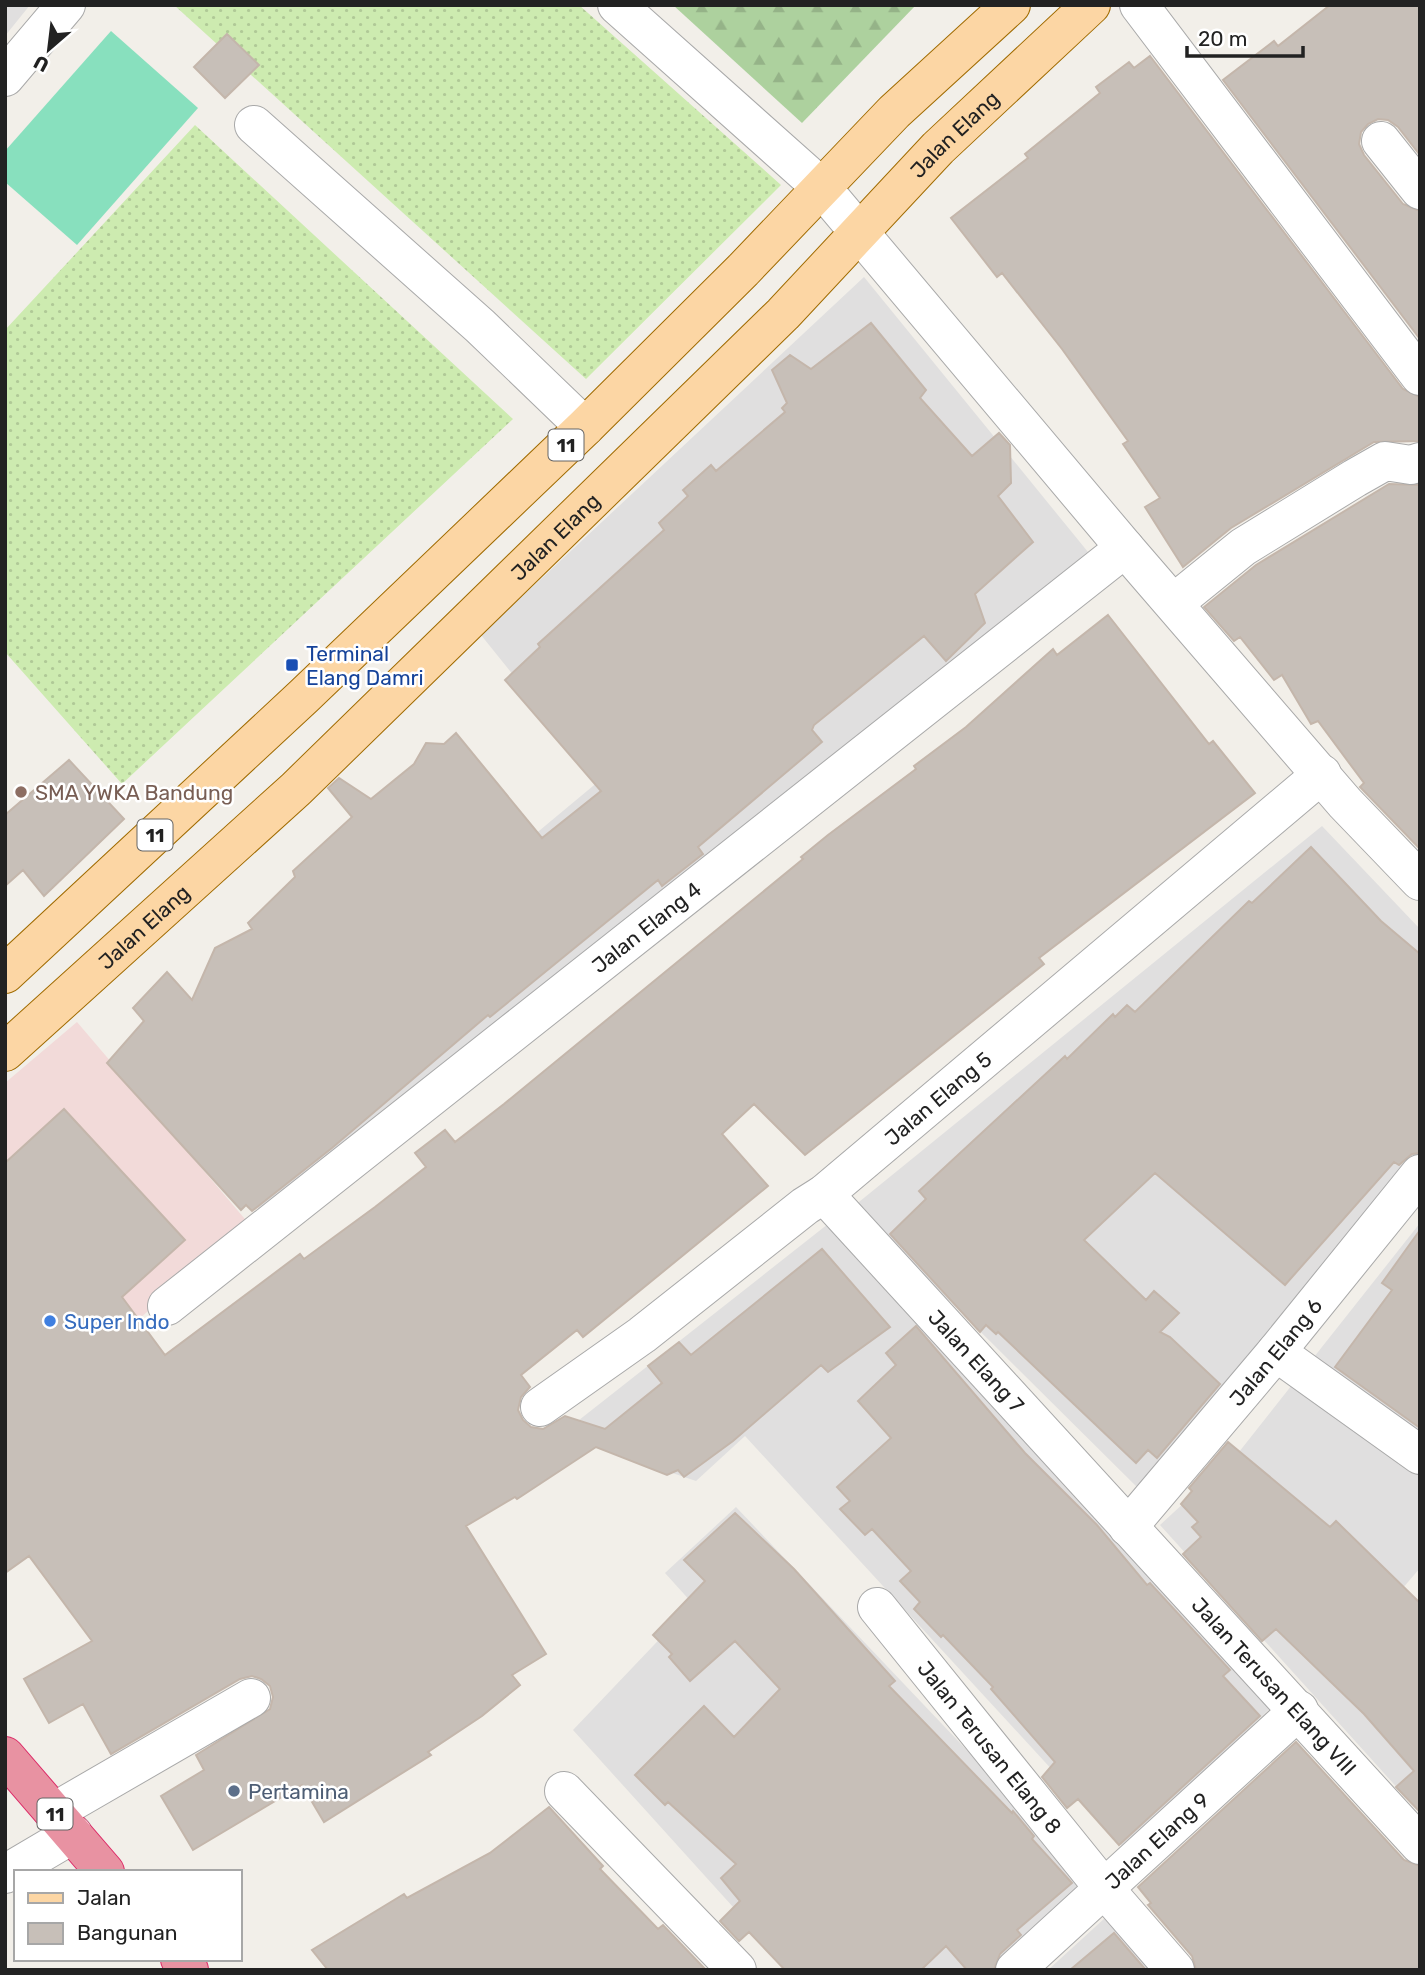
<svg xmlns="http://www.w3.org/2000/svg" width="1425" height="1975" viewBox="0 0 1425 1975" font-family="Rubik,sans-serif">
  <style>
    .residential { fill: #e0dfdf }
    .commercial { fill: #f2dad9 }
    .grass { fill: url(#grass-dots) }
    .forest { fill: url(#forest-firs) }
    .pitch { fill: #88e0be }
    .building { fill: #c7bfb8; stroke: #c4b6ab; stroke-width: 2 }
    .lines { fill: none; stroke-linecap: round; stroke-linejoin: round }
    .minor-casing { stroke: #a9a9a9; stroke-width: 40 }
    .major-casing { stroke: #a06b00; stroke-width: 40 }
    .highway-casing { stroke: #dc2a67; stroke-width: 40 }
    .minor { stroke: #fff; stroke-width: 38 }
    .major { stroke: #fcd6a4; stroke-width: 38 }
    .highway { stroke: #e892a2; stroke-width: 38 }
    .transit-dot { fill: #1a4fb4; stroke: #fff; stroke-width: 2.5 }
    .education-dot { fill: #8d6e63; stroke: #fff; stroke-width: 2.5 }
    .shop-dot { fill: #3f7fe0; stroke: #fff; stroke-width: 2.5 }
    .service-dot { fill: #5c6f8a; stroke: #fff; stroke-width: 2.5 }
    .labels { text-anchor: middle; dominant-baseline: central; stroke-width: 5; stroke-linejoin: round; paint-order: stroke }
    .shield { fill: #fff; stroke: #646464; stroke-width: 2 }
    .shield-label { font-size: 19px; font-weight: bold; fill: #222 }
    .street-label { font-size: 21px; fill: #222; stroke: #fff }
    .transit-label { font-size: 21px; fill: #164399; stroke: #fff; text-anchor: start }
    .education-label { font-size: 21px; fill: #785e54; stroke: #fff; text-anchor: start }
    .shop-label { font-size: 21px; fill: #366cbe; stroke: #fff; text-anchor: start }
    .service-label { font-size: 21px; fill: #4e5e75; stroke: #fff; text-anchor: start }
  </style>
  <defs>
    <pattern id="grass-dots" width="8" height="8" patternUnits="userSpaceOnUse" patternTransform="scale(1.75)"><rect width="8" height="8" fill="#cdebb0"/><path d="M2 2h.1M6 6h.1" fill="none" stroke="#b0c997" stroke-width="1.8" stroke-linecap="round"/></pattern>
    <pattern id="forest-firs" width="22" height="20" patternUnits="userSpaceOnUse" patternTransform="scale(1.75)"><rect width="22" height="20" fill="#add19e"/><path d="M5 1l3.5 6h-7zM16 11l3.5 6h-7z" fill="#95b388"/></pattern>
  </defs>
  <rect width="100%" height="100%" fill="#f2efe9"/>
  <!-- residential -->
  <path class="residential" d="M 5,5 L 30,5 L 5,36 Z
    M 864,277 L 1088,552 L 273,1224 L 184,1127 L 599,781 L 481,635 Z
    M 1322,826 L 1420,929 L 1420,1166 L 1146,1496 L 854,1206 Z
    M 1420,1223 L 1420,1568 L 1402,1589 L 1420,1610 L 1420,1813 L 1160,1525 L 1239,1452 Z
    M 828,1224 L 1282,1697 L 1124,1848 L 745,1436 L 696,1481 L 560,1435 Z
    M 736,1507 L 1093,1883 L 990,1970 L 790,1970 L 573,1730 L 693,1604 L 665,1573 Z
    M 1117,1907 L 1170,1970 L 1048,1970 Z"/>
  <!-- commercial -->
  <path class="commercial" d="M 77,1022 L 250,1225 L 5,1432 L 5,1083 Z"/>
  <!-- grass -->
  <path class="grass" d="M 174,5 L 579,5 L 781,185 L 586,379 Z
    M 195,125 L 513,419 L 122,784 L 5,652 L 5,330 Z"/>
  <!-- forest -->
  <path class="forest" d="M 673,5 L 916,5 L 802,123 Z"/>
  <!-- pitch -->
  <path class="pitch" d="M 111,31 L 198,108 L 77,245 L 5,182 L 5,151 Z"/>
  <!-- building -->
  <path class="building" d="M 1330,5 L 1420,5 L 1420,155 L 1398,127 L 1388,120 L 1378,119 L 1368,124 L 1361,132 L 1359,144 L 1364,155 L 1403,204 L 1420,211 L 1420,339 L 1223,80 L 1274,41 L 1278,46 Z
    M 227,34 L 259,65 L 225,98 L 194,67 Z
    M 1150,56 L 1403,389 L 1420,397 L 1420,441 L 1374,442 L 1231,528 L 1183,567 L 1145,507 L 1160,498 L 1123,444 L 1128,441 L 1062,349 L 1002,273 L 997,277 L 951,218 L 1028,158 L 1025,154 L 1100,93 L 1096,87 L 1129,62 L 1134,68 Z
    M 871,323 L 926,390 L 920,398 L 972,456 L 999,433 L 1010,445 L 1011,483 L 998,496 L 1033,542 L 975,594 L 985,623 L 946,661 L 924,636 L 814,725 L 812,730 L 822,742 L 698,847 L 703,854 L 662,886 L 658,880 L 490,1017 L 488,1015 L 332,1148 L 252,1211 L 246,1205 L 241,1210 L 107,1063 L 144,1021 L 133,1008 L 167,972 L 192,1000 L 215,948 L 252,929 L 248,923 L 295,877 L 293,871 L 352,817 L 328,788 L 339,778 L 371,799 L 414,764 L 426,743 L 444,744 L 456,733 L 542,838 L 601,791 L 505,680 L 540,647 L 538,644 L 664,530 L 659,523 L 688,496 L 683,490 L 711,465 L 716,471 L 785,412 L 782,408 L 787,403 L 772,370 L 790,355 L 811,369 Z
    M 1389,484 L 1420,485 L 1420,849 L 1360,787 L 1364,783 L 1318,721 L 1311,724 L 1282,675 L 1274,680 L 1240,637 L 1234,641 L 1204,607 L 1256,565 Z
    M 1108,615 L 1209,744 L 1213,741 L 1255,793 L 1039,958 L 1044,964 L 805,1155 L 754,1104 L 722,1134 L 768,1186 L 583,1337 L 577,1330 L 521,1375 L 530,1387 L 521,1397 L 518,1410 L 523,1420 L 531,1427 L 543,1429 L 565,1416 L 605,1429 L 662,1383 L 648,1366 L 679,1342 L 691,1355 L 822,1249 L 890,1327 L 828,1372 L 821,1365 L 733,1441 L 684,1477 L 678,1470 L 667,1475 L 596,1447 L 517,1499 L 515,1497 L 466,1526 L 546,1654 L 512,1675 L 520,1685 L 482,1716 L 428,1752 L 431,1755 L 324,1822 L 302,1785 L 193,1850 L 161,1796 L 204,1770 L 196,1755 L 270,1709 L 273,1697 L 270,1686 L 261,1679 L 252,1676 L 240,1679 L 111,1754 L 83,1704 L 49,1723 L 24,1679 L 92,1641 L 29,1556 L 5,1573 L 5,1163 L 64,1109 L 185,1240 L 122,1297 L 165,1355 L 300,1254 L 304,1259 L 375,1207 L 426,1167 L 415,1153 L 445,1130 L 455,1142 L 504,1104 L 803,859 L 801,857 L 828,835 L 916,769 L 914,766 L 966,727 L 1053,649 L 1057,655 Z
    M 69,760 L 124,819 L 44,896 L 23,870 L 5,886 L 5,815 Z
    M 1311,847 L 1381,921 L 1420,954 L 1420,1153 L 1412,1154 L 1399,1165 L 1394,1162 L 1285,1285 L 1155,1173 L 1084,1240 L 1146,1300 L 1154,1291 L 1179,1313 L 1160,1332 L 1170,1337 L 1220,1384 L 1157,1458 L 1148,1450 L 1136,1463 L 998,1332 L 996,1334 L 986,1325 L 980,1332 L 890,1234 L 926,1199 L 919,1191 L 1065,1056 L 1067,1059 L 1113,1014 L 1115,1017 L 1127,1005 L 1135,1012 L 1249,901 L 1252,903 Z
    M 1420,1230 L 1420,1428 L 1335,1367 L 1392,1290 L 1382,1283 Z
    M 916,1326 L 1025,1453 L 1097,1525 L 1147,1585 L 1150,1583 L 1230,1670 L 1223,1676 L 1260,1716 L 1119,1845 L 1078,1799 L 1067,1808 L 1042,1777 L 1055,1762 L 991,1689 L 993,1687 L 943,1635 L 941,1637 L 914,1609 L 920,1602 L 900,1581 L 911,1571 L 872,1529 L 865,1535 L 840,1509 L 850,1501 L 837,1487 L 891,1438 L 858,1401 L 896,1365 L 886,1353 Z
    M 1228,1442 L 1330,1527 L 1336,1521 L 1420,1603 L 1420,1812 L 1396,1787 L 1414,1771 L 1364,1714 L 1276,1629 L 1262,1641 L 1183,1554 L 1201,1537 L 1192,1527 L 1198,1522 L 1181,1504 L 1192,1491 L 1189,1488 Z
    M 735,1513 L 794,1569 L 895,1681 L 889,1686 L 1012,1813 L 1013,1811 L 1034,1836 L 1032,1839 L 1072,1883 L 1017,1930 L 1021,1935 L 1000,1954 L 994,1970 L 967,1970 L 946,1946 L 921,1970 L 785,1970 L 749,1932 L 739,1941 L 720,1921 L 740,1901 L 721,1878 L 736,1864 L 668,1802 L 665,1805 L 635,1775 L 704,1706 L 734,1737 L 780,1689 L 735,1641 L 690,1681 L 669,1657 L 672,1654 L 653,1635 L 705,1581 L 684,1560 Z
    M 1296,1742 L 1404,1860 L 1420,1866 L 1420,1970 L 1196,1970 L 1192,1956 L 1148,1905 L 1151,1903 L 1138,1887 Z
    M 549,1807 L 603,1866 L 600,1869 L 658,1929 L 663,1925 L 706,1970 L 328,1970 L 312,1950 L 404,1894 L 407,1898 L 490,1853 Z
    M 1114,1933 L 1146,1970 L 1070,1970 Z"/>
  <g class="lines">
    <!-- minor casing -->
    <g class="minor-casing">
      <g id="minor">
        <path d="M 617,5 L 821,187 L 1125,548 L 1345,803 L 1420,881"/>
        <path d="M 1139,5 L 1420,376"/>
        <path d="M 5,77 L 66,5"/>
        <path d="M 254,125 L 480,326 L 585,427"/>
        <path d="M 1381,141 L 1420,190"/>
        <path d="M 1174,603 L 1243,547 L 1355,478 L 1385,461 L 1411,465 L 1420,462"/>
        <path id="s1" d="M 824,1194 L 1420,1845"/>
        <path id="s2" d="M 167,1306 L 1125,548"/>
        <path d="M 1276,1352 L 1420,1455"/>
        <path id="s3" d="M 540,1407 L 642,1335 L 805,1206 L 824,1194 L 1322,774"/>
        <path id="s4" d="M 1128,1527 L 1276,1352 L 1420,1174"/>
        <path id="s5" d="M 877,1607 L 1103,1887 L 1175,1970"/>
        <path d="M 564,1791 L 737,1970"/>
        <path d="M 54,1812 L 251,1698"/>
        <path d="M 5,1874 L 73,1834"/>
        <path id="s6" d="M 1015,1970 L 1299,1710"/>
      </g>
    </g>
    <!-- major casing -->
    <g class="major-casing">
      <g id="major">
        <path d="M 5,974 L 304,696 L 585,427 L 743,270 L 894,112 L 1011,5"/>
        <path id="s7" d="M 5,1052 L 296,789 L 783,314 L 938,148 L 1091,5"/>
      </g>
    </g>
    <!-- highway casing -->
    <g class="highway-casing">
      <path id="highway" d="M 5,1756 L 105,1872
        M 180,1959 L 189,1970"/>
    </g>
    <!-- minor -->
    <use href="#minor" class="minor"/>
    <!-- major -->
    <use href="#major" class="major"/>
    <!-- highway -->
    <use href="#highway" class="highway"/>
  </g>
  <!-- markers -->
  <rect class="transit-dot" x="285" y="658" width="14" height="14" rx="3.5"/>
  <circle class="education-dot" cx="21" cy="792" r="7"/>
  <circle class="shop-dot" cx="50" cy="1321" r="7"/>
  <circle class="service-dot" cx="234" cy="1791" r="7"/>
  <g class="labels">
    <!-- shield labels -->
    <g class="shield">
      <rect x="548.5" y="429.5" width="35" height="31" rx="5"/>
      <rect x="137.5" y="819.5" width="35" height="31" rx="5"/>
      <rect x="37.5" y="1798.5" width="35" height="31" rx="5"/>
    </g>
    <g class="shield-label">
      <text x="566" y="445">11</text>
      <text x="155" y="835">11</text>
      <text x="55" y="1814">11</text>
    </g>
    <!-- street labels -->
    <g class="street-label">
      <text stroke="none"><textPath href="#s7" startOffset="1321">Jalan Elang</textPath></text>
      <text stroke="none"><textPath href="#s7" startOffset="754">Jalan Elang</textPath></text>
      <text stroke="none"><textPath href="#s7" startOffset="187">Jalan Elang</textPath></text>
      <text stroke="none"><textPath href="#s2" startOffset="611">Jalan Elang 4</textPath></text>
      <text stroke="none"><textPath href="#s3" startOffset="504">Jalan Elang 5</textPath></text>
      <text stroke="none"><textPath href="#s4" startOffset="229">Jalan Elang 6</textPath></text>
      <text stroke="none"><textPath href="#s1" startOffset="226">Jalan Elang 7</textPath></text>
      <text stroke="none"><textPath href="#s1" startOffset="667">Jalan Terusan Elang VIII</textPath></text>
      <text stroke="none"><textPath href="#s5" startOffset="180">Jalan Terusan Elang 8</textPath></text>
      <text stroke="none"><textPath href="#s6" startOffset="192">Jalan Elang 9</textPath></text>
    </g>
    <!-- transit labels -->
    <g class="transit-label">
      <text x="306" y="653">Terminal<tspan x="306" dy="24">Elang Damri</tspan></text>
    </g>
    <!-- education labels -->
    <g class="education-label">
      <text x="35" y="792">SMA YWKA Bandung</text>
    </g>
    <!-- shop labels -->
    <g class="shop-label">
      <text x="64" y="1321">Super Indo</text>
    </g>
    <!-- service labels -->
    <g class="service-label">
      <text x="248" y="1791">Pertamina</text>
    </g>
  </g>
  <!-- border -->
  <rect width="1425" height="1975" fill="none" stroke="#222222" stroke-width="14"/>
  <!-- legend -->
  <rect x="14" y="1870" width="228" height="91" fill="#ffffff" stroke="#a7a7a7" stroke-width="2"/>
  <rect x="28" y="1893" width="35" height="10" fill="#fcd6a4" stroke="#a7a7a7" stroke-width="2"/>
  <text x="77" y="1905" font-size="21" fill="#222222">Jalan</text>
  <rect x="28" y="1923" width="35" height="21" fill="#c7bfb8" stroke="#a7a7a7" stroke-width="2"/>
  <text x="77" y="1940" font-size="21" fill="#222222">Bangunan</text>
  <!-- north arrow -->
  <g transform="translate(49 49) rotate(208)" stroke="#ffffff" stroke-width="5" paint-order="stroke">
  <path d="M0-5L12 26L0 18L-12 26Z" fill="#222222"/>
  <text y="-10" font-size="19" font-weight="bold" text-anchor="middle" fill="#222222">U</text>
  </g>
  <!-- scale -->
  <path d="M1187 46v10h116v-10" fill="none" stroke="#222222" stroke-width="3.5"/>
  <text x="1198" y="46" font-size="21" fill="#222222" stroke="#ffffff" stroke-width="5" paint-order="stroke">20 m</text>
</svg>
